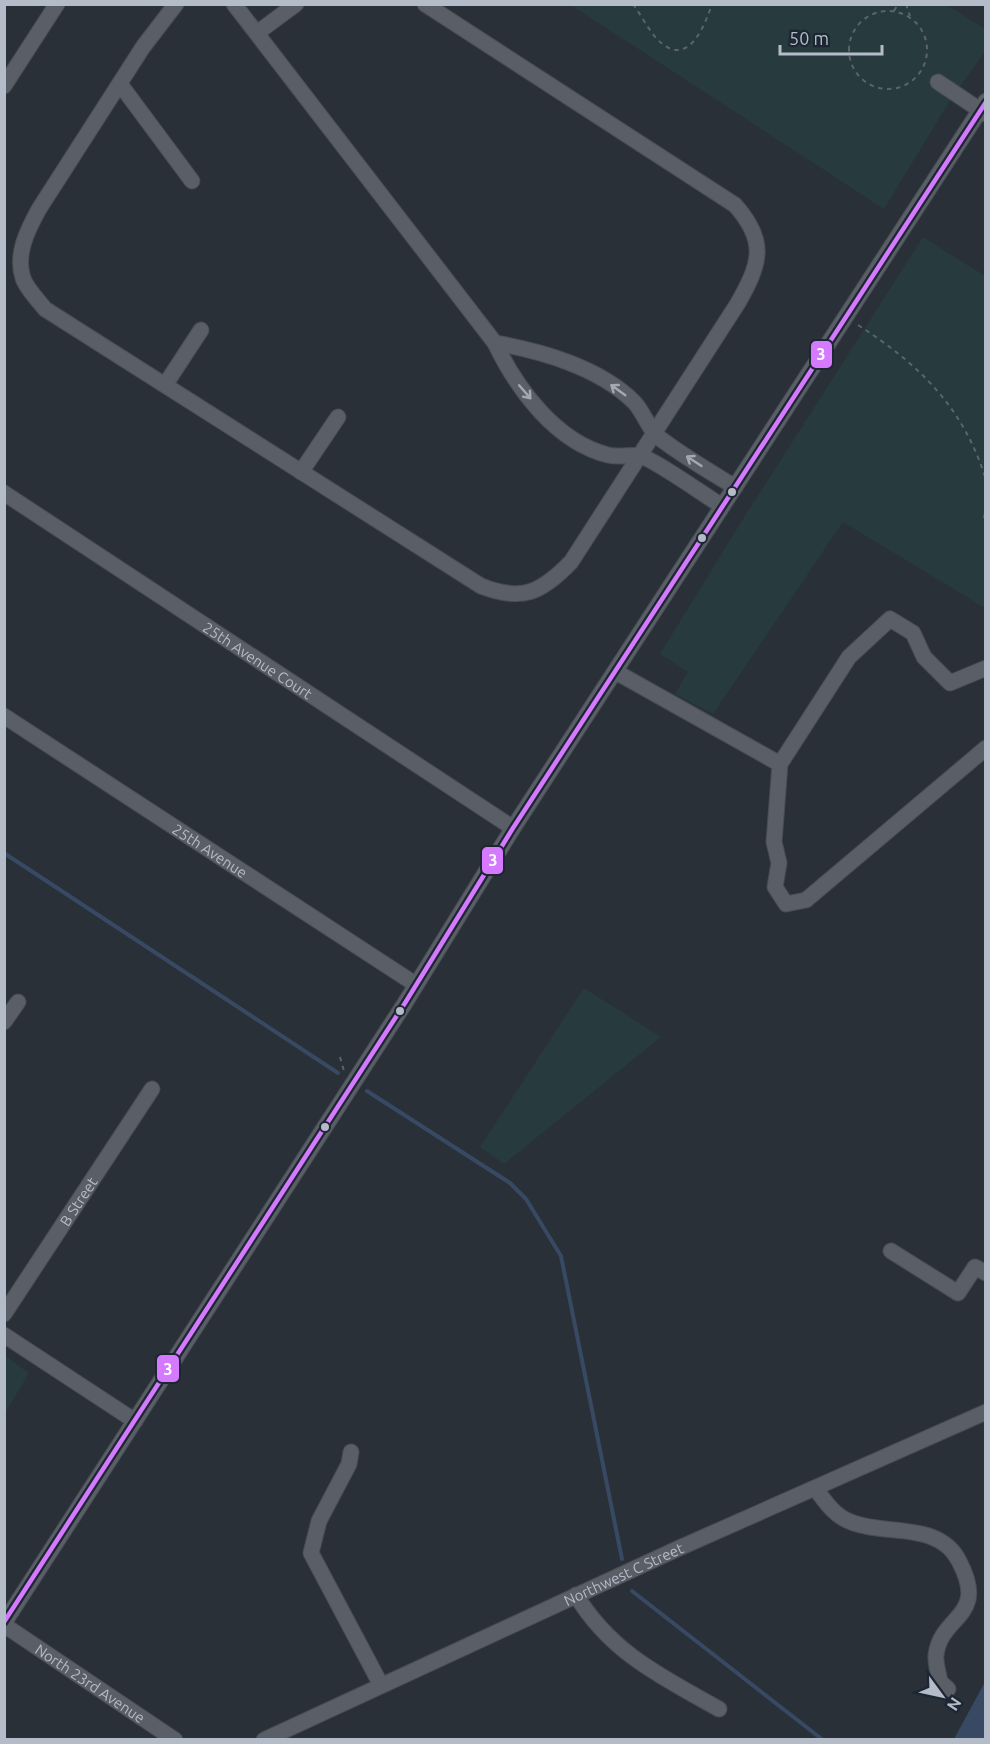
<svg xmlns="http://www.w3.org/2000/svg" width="990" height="1744" viewBox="0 0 990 1744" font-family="Ubuntu,sans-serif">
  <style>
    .green { fill: #273a3e }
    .water { fill: #384963 }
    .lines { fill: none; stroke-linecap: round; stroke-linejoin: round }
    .stream { stroke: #384963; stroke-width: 4 }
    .minor-casing { stroke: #484c53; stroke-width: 17 }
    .path { stroke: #5d636a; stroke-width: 2; stroke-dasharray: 4.5 4.5; stroke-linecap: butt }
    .minor { stroke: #5a5e66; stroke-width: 15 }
    .bus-1-casing { stroke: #1d2633; stroke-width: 9 }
    .bus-1 { stroke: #d57aff; stroke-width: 4.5 }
    .oneway { stroke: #a2a9b5 }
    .bus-dot { fill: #b4bcc9; stroke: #1d2633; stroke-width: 2 }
    .labels { text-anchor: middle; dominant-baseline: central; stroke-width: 6; stroke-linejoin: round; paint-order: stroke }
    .street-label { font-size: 15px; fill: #b4bcc9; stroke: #1d2633 }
    .line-badge { stroke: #1d2633; stroke-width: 2 }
    .badge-label { font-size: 16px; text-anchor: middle; font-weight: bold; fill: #fff }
  </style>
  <rect width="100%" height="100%" fill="#2a3038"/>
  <!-- green -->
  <path class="green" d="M 571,5 L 947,5 L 985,29 L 985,51 L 948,104 L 884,209 Z
    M 923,237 L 985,276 L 985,608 L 843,522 L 713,714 L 675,694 L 688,672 L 660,654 L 738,527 Z
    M 584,988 L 661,1037 L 504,1164 L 480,1147 Z
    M 5,1356 L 29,1373 L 5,1413 Z"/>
  <!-- water -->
  <path class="water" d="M 985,1682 L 985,1739 L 954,1739 Z"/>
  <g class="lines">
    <!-- stream -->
    <path class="stream" d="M 4,853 L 338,1073
      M 367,1091 L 510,1183 L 526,1199 L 561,1256 L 622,1559
      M 632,1591 L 823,1740"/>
    <!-- minor casing -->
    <g class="minor-casing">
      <g id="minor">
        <path d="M 176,4 L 143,47 L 39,209 C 28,229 15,254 23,278 C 26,288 38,300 45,309 L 481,586 C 522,602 541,593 571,562 L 738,303 C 760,264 768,242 735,205 L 425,4"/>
        <path d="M 234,4 L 495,343 C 517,389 556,442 608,455 C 619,458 630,454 640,456 C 654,459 707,497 722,506"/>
        <path d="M 257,33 L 296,4"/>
        <path d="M 938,82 L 986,114"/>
        <path d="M 120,84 L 192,181"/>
        <path d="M 4,86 L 57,4"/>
        <path d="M 495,343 C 542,351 600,368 634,402 C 643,411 650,431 657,436 C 681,455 709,471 735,487"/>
        <path d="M 165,385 L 201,330"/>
        <path d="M 301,472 L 338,417"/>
        <path id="s1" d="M 4,493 L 513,828"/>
        <path d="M 986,668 L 950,683 L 924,657 L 913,633 L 890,619 L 849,657 L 780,764 L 774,842 L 779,863 L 775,887 L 786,904 L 806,900 L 986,748"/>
        <path d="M 616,672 L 780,764"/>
        <path id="s2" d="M 4,716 L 415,984"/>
        <path d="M 4,1022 L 18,1002"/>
        <path d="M 891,1251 L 958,1293 L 975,1267 L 986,1273"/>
        <path id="s3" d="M 4,1314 L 152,1089"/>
        <path d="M 4,1335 L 135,1421"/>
        <path d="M 351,1452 L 349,1464 L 319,1521 L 311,1553 L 381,1685"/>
        <path d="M 815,1488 C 825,1501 834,1516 851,1522 C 885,1536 939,1521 959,1561 C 989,1618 941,1614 936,1655 C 935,1664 939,1674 940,1682 L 948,1689"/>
        <path d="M 576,1595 C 611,1653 662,1677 719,1709"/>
        <path d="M 4,1623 L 405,1003 L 513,828 L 986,101"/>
        <path id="s4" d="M 4,1625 L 175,1740"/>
        <path id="s5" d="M 264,1740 L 677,1549 L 986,1412"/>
      </g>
    </g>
    <!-- path -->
    <path class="path" d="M 633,4 C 641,15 648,29 657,39 C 687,70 704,28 712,4
      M 906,4 L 910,16
      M849 50a39 39 0 1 1 78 0a39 39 0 1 1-78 0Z
      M 894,11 L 898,4
      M 858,325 C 920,365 964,408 986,480
      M 984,518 L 986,507
      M 340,1057 L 344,1071"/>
    <!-- minor -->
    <use href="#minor" class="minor"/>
    <!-- bus-1 casing -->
    <g class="bus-1-casing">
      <path id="bus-1" d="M 4,1622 L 405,1003 L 513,828 L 986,102"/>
    </g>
    <!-- bus-1 -->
    <use href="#bus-1" class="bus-1"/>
  </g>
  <!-- one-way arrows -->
  <defs><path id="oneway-shaft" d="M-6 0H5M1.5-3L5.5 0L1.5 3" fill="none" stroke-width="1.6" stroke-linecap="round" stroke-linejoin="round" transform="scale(1.5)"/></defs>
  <g class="oneway">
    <use href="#oneway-shaft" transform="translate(618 390) rotate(-144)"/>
    <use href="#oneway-shaft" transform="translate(525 392) rotate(49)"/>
    <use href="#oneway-shaft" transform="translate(694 461) rotate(-147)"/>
  </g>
  <!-- markers -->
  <g class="bus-dot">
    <circle cx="732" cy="492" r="5"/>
    <circle cx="702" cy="538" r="5"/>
    <circle cx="400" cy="1011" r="5"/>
    <circle cx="325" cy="1127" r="5"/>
  </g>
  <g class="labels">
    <!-- street labels -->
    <g class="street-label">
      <text stroke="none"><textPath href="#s1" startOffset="304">25th Avenue Court</textPath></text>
      <text stroke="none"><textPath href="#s2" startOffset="246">25th Avenue</textPath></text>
      <text stroke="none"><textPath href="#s3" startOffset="135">B Street</textPath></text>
      <text stroke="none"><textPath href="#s5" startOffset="396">Northwest C Street</textPath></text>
      <text stroke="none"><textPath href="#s4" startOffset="104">North 23rd Avenue</textPath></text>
    </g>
  </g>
  <g class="line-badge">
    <rect x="810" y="340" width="23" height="29" rx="6" fill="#d57aff"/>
    <rect x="481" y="846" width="23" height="29" rx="6" fill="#d57aff"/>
    <rect x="156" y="1354" width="24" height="29" rx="6" fill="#d57aff"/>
  </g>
  <g class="badge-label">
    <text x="821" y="360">3</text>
    <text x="493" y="866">3</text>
    <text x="168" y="1375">3</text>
  </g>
  <!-- border -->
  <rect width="990" height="1744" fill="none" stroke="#b4bcc9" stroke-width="12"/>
  <!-- north arrow -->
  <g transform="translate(942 1696) rotate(123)" stroke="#1d2633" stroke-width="4.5" paint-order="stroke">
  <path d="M0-4.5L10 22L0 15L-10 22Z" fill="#b4bcc9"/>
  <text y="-9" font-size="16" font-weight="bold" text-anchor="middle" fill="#b4bcc9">N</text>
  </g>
  <!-- scale -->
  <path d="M780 45v9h102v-9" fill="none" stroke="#b4bcc9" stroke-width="3"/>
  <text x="789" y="45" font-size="18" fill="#b4bcc9" stroke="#1d2633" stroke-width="4.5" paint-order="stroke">50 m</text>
</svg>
